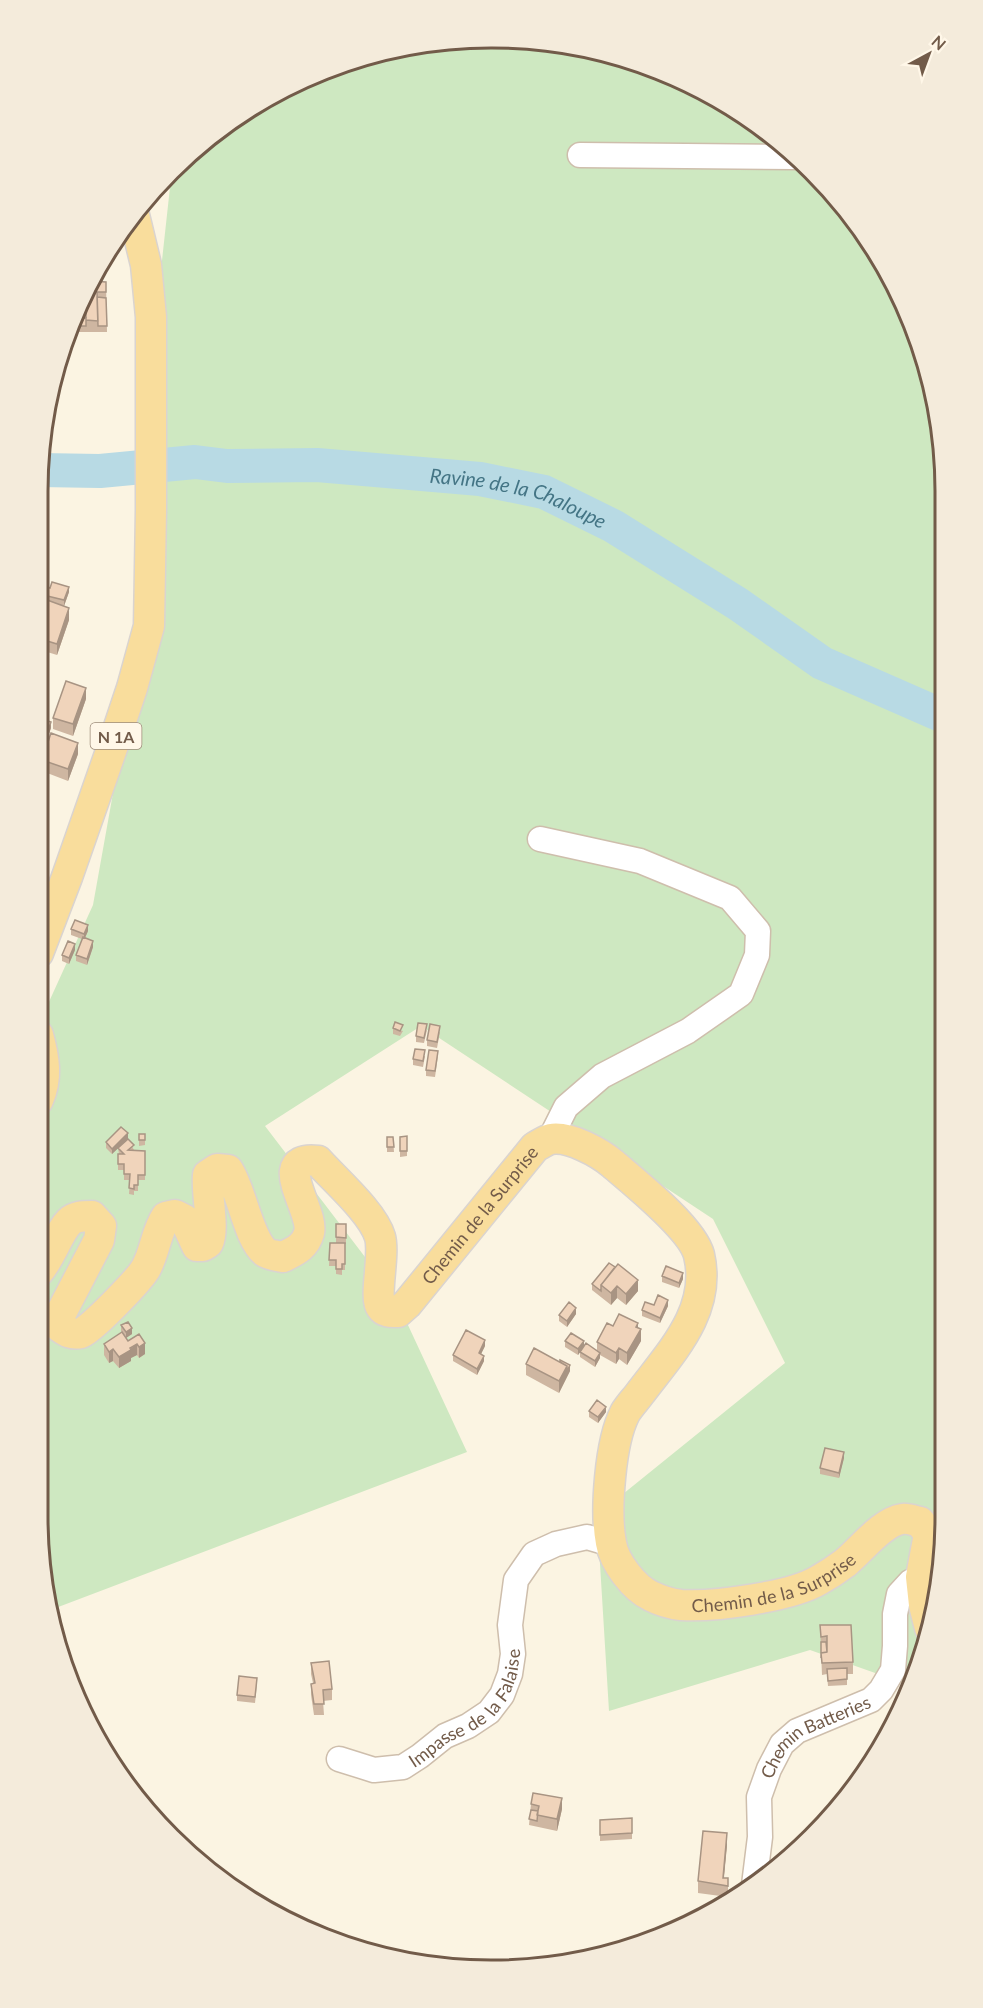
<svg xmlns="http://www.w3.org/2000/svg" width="983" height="2008" viewBox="0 0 983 2008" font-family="Lato,sans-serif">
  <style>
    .green { fill: #cee8c1 }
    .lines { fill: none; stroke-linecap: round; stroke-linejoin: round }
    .river { stroke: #b8dae4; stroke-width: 34 }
    .minor-casing { stroke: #cebeac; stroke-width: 27 }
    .major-casing { stroke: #dad4d0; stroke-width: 33 }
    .minor { stroke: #fff; stroke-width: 24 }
    .major { stroke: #f9dd9c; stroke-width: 30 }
    .wall { fill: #ceb6a1 }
    .shaded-wall { fill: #a89483 }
    .building { fill: #f0d4bb; stroke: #a89483; stroke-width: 1.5 }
    .labels { text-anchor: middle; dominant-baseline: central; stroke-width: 5; stroke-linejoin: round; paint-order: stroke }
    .shield { fill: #fff7e8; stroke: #9c8a79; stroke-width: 1.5 }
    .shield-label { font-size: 16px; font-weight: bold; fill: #725b49 }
    .street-label { font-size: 18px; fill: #725b49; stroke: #fff7e8 }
    .water-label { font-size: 20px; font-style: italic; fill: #447585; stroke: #fff7e8 }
    .rim { fill: none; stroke: #725b49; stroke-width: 3 }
  </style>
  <rect width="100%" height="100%" fill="#fbf4e2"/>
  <!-- green -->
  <path class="green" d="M 492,38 L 580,46 L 666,72 L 768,132 L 851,215 L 911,317 L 942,432 L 945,1517 L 937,1605 L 912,1686 L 810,1650 L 609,1711 L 597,1515 L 785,1363 L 713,1219 L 421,1026 L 265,1126 L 394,1295 L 467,1452 L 53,1609 L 38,1516 L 38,1026 L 93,905 L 144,620 L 159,288 L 172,169 L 240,114 L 318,72 L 403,46 Z"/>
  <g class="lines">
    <!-- river -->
    <path class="river" id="s1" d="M 40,470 L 100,471 L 195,462 L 227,466 L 317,465 L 480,479 L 544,492 L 613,526 L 738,604 L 822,663 L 943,716"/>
    <!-- minor casing -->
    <g class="minor-casing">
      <g id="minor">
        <path d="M 580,155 L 794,157"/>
        <path d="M 540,839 L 640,861 L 730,898 L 758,931 L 757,955 L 741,994 L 688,1031 L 602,1076 L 566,1107 L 550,1139"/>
        <path id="s2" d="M 339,1759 L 374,1770 L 403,1767 L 420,1756 L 445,1736 L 468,1726 L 489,1712 L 502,1695 L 510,1674 L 513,1654 L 510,1625 L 516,1580 L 534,1554 L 556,1544 L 587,1537 L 611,1544"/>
        <path id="s3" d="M 754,1885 L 760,1837 L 759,1797 L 769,1769 L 782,1744 L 797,1731 L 871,1700 L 881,1690 L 893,1670 L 895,1646 L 895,1614 L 899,1594 L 910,1582 L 921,1577"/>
      </g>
    </g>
    <!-- major casing -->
    <g class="major-casing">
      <g id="major">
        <path d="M 38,953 L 67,877 L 111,751 L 132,688 L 149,626 L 151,510 L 151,317 L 146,265 L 134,215"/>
        <path d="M 38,1100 C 48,1078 44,1057 38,1035"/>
        <path id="s4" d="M 38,1272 C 51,1258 58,1233 69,1222 C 75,1216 83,1216 92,1216 L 101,1226 L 99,1240 L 60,1315 L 60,1327 C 67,1332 72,1335 81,1333 C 90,1331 141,1278 146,1268 C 155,1252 156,1232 166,1217 L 175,1215 L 185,1220 L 197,1246 L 203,1246 L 208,1243 C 215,1228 206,1194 208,1175 L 217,1169 L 228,1170 C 242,1191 248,1238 265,1252 C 269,1255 278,1256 283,1257 C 295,1251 305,1247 309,1233 C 315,1211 268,1155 318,1161 C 336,1181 373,1213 380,1237 C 385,1254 374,1297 381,1307 C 385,1313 392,1312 398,1312 L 407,1304 L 535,1147 C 539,1145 546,1140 551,1139 C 569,1136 599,1152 613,1164 C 635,1183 692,1228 699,1255 C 712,1310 672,1351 641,1392 C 636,1399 629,1406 625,1413 C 610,1442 605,1512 611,1543 C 614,1562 634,1588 651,1596 C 659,1600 672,1604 681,1605 C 714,1607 791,1597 819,1580 C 828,1575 837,1569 845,1563 C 861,1550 882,1522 902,1519 C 908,1518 915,1521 920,1522 L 929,1534 L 921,1577 L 924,1605 L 930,1628"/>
      </g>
    </g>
    <!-- minor -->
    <use href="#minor" class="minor"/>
    <!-- major -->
    <use href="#major" class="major"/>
  </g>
  <!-- wall -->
  <path class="wall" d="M 106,282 L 107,332 L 74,332 L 74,314 Z
    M 69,592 L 64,606 L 69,620 L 57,655 L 44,651 L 44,643 L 38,641 L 38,601 L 39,597 L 39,594 Z
    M 38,699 L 43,707 L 39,719 L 51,728 L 46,742 L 38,739 Z
    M 86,699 L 73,736 L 53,729 L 53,718 Z
    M 78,754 L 68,781 L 42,771 L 42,760 Z
    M 71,929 L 88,931 L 85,938 L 93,947 L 87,965 L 76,961 L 76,955 L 82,939 L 71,935 Z
    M 75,950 L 69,964 L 62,961 L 62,955 Z
    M 393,1028 L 403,1031 L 400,1036 L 393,1034 Z
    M 427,1030 L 424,1043 L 416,1042 L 416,1036 Z
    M 440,1032 L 437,1048 L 427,1046 L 427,1040 Z
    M 425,1056 L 423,1067 L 413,1065 L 413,1059 Z
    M 438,1056 L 435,1077 L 426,1076 L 426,1070 Z
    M 139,1134 L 145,1134 L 145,1145 L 139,1146 Z
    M 407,1136 L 407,1156 L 400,1157 L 400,1137 Z
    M 387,1137 L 393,1137 L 394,1152 L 387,1152 Z
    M 128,1139 L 134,1150 L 145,1151 L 145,1180 L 138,1180 L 138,1191 L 134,1191 L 134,1195 L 129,1194 L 130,1180 L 124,1180 L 124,1170 L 118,1170 L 118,1154 L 119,1154 L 118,1148 L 112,1154 L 106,1148 L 106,1142 Z
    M 336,1224 L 346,1224 L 346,1244 L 345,1244 L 345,1270 L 342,1270 L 342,1275 L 336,1274 L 336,1266 L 329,1266 L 330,1243 L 336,1243 Z
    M 609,1263 L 638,1291 L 626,1305 L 617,1298 L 611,1305 L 592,1290 L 592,1284 Z
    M 662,1276 L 683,1279 L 679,1288 L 662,1282 Z
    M 654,1305 L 668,1306 L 660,1323 L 642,1316 L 642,1310 Z
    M 576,1314 L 567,1327 L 559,1321 L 559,1315 Z
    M 121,1325 L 132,1334 L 126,1338 L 121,1331 Z
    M 613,1326 L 638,1328 L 641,1341 L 627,1365 L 619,1359 L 616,1364 L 600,1355 L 600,1358 L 595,1367 L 580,1357 L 580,1352 L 578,1355 L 565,1347 L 565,1341 L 584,1346 L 597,1350 L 597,1342 Z
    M 139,1334 L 145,1354 L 139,1358 L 137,1355 L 131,1358 L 131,1361 L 119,1368 L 113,1361 L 109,1363 L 104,1355 L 104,1344 L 128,1341 Z
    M 485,1346 L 481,1354 L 484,1361 L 477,1375 L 453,1361 L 453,1355 Z
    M 526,1364 L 570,1371 L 559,1393 L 526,1375 Z
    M 589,1411 L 606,1412 L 598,1423 L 589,1417 Z
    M 844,1458 L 839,1478 L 820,1474 L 820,1468 Z
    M 820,1625 L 853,1662 L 853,1674 L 847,1674 L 847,1685 L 828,1686 L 827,1674 L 822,1675 Z
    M 311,1663 L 332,1689 L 332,1700 L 323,1701 L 324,1715 L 314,1715 L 311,1695 L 311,1684 L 313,1683 L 311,1674 Z
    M 257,1684 L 255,1703 L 237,1701 L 237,1695 Z
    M 531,1804 L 562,1809 L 557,1831 L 529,1825 Z
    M 632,1818 L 632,1839 L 600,1841 L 600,1820 Z
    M 727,1845 L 724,1878 L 728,1878 L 728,1897 L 698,1893 L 698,1881 Z"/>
  <!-- shaded-wall -->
  <path class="shaded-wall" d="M 69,587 L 69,592 L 64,606 L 64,600 Z
    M 69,608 L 69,620 L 57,655 L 57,644 Z
    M 86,688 L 86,699 L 73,736 L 73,724 Z
    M 43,701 L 43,707 L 39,720 L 39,715 Z
    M 51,722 L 51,728 L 46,742 L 46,736 Z
    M 78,743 L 78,754 L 68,781 L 68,769 Z
    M 88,925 L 88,931 L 84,940 L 84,934 Z
    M 93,941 L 93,947 L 87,965 L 87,959 Z
    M 75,944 L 75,950 L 69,964 L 69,958 Z
    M 128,1133 L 128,1139 L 112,1154 L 112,1149 Z
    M 683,1273 L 683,1279 L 679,1288 L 679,1283 Z
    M 638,1280 L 638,1291 L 626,1305 L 626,1294 Z
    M 617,1286 L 617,1298 L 611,1305 L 611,1293 Z
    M 668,1300 L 668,1306 L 660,1323 L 660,1318 Z
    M 576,1308 L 576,1314 L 567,1327 L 567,1321 Z
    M 638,1323 L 638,1334 L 641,1329 L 641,1341 L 627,1365 L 627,1353 Z
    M 132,1328 L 132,1334 L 126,1338 L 126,1332 Z
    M 485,1340 L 485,1346 L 479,1358 L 479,1353 Z
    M 584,1341 L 584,1347 L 578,1355 L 578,1349 Z
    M 145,1343 L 145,1354 L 139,1358 L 139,1347 Z
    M 137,1344 L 137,1355 L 131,1358 L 131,1361 L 119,1368 L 119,1357 Z
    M 619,1348 L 619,1359 L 616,1364 L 616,1353 Z
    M 113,1349 L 113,1361 L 109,1363 L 109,1352 Z
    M 600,1353 L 600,1358 L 595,1367 L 595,1361 Z
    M 484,1356 L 484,1361 L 477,1375 L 477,1369 Z
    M 570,1365 L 570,1371 L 559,1393 L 559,1381 L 567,1366 Z
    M 606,1407 L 606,1412 L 598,1423 L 598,1417 Z
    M 844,1452 L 844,1458 L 839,1478 L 839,1473 Z
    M 562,1798 L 562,1809 L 557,1831 L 557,1819 Z
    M 727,1833 L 727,1845 L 723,1885 L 723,1878 Z"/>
  <!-- building -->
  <path class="building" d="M 91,281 L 106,282 L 106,292 L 97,292 L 98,321 L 86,320 L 86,313 L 79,313 L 79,305 Z
    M 97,297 L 106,298 L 107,326 L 98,326 Z
    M 79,305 L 79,319 L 86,318 L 86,326 L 74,326 L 74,314 Z
    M 52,582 L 69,587 L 64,600 L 39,594 L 42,586 L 50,588 Z
    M 39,597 L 69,608 L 57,644 L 44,640 L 47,632 L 38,629 L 45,607 L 38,605 Z
    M 38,611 L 43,612 L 38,629 L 38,635 Z
    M 66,681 L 86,688 L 73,724 L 53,718 Z
    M 38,699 L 43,701 L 39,715 L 38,714 Z
    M 38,718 L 51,722 L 46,736 L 38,733 Z
    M 51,733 L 78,743 L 68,769 L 42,760 Z
    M 75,920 L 88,925 L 84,934 L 71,929 Z
    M 83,937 L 93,941 L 87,959 L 76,955 Z
    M 68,941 L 75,944 L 69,958 L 62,955 Z
    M 395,1022 L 403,1025 L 400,1031 L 393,1028 Z
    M 418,1023 L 427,1024 L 424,1038 L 416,1036 Z
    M 430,1024 L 440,1026 L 437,1042 L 427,1040 Z
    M 415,1049 L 425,1050 L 423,1061 L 413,1059 Z
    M 429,1050 L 438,1051 L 435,1071 L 426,1070 Z
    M 121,1127 L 128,1133 L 112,1149 L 106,1142 Z
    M 139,1134 L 145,1134 L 145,1140 L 139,1140 Z
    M 407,1136 L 407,1151 L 400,1151 L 400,1137 Z
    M 387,1137 L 393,1137 L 394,1147 L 387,1147 Z
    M 128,1139 L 134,1145 L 128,1150 L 145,1151 L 145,1175 L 138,1175 L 138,1185 L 134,1185 L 134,1189 L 129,1188 L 130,1174 L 124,1174 L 124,1164 L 118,1164 L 118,1154 L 124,1154 L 118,1148 Z
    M 336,1224 L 346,1224 L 346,1238 L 336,1237 Z
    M 330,1243 L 345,1243 L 345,1264 L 342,1264 L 342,1269 L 336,1269 L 336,1260 L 329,1260 Z
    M 609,1263 L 615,1267 L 601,1285 L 601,1291 L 592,1284 Z
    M 618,1264 L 638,1280 L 626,1294 L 617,1286 L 611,1293 L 601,1285 Z
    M 666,1266 L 683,1273 L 679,1283 L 662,1276 Z
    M 658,1295 L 668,1300 L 660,1318 L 642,1310 L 645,1302 L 654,1305 Z
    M 569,1302 L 576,1308 L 567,1321 L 559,1315 Z
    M 619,1314 L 638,1323 L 636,1327 L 641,1329 L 627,1353 L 619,1348 L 616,1353 L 597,1342 L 607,1323 L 613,1326 Z
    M 128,1322 L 132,1328 L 126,1332 L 121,1325 Z
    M 466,1330 L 485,1340 L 479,1353 L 484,1356 L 477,1369 L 453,1355 Z
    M 122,1332 L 128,1341 L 139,1334 L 145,1343 L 139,1347 L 137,1344 L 130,1348 L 131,1350 L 119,1357 L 113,1349 L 109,1352 L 104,1344 Z
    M 571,1333 L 584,1341 L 578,1349 L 565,1341 Z
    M 586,1343 L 600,1353 L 595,1361 L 580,1352 Z
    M 534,1348 L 567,1366 L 559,1381 L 526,1364 Z
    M 560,1360 L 570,1365 L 567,1371 L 567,1366 L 560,1362 Z
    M 597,1400 L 606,1407 L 598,1417 L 589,1411 Z
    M 825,1448 L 844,1452 L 839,1473 L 820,1468 Z
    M 820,1625 L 851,1625 L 853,1662 L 822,1663 L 821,1653 L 827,1652 L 827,1636 L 821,1637 Z
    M 821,1642 L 826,1642 L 827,1652 L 821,1653 L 821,1658 Z
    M 329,1661 L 332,1689 L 323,1690 L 324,1704 L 314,1704 L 311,1684 L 315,1683 L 311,1663 Z
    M 847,1668 L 847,1679 L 828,1681 L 827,1669 Z
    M 239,1676 L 257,1678 L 255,1697 L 237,1695 Z
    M 533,1793 L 562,1798 L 557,1819 L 537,1815 L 539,1806 L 531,1804 Z
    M 531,1810 L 538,1811 L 537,1821 L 529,1819 Z
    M 632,1818 L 632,1833 L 600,1835 L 600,1820 Z
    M 703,1831 L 727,1833 L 723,1878 L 728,1878 L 728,1886 L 698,1881 Z"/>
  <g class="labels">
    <!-- shield labels -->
    <rect class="shield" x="90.5" y="723" width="51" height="26" rx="4.5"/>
    <g class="shield-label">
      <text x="116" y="736">N 1A</text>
    </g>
    <!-- street labels -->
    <g class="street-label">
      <text stroke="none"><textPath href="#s4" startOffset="1082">Chemin de la Surprise</textPath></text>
      <text stroke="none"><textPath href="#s4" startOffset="1892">Chemin de la Surprise</textPath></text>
      <text stroke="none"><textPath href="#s2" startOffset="156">Impasse de la Falaise</textPath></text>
      <text stroke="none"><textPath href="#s3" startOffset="177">Chemin Batteries</textPath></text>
    </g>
    <!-- water labels -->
    <g class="water-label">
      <text stroke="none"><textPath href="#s1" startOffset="483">Ravine de la Chaloupe</textPath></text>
    </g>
  </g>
  <!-- crop -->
  <path d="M0 0H983V2008H0ZM491 48H492A443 443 0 0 1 935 491V1517A443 443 0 0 1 492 1960H491A443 443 0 0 1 48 1517V491A443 443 0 0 1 491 48Z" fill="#f4ebdb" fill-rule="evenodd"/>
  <path class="rim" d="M491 48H492A443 443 0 0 1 935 491V1517A443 443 0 0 1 492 1960H491A443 443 0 0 1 48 1517V491A443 443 0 0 1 491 48Z"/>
  <!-- north arrow -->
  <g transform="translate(929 54) rotate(41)" stroke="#fff7e8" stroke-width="4.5" paint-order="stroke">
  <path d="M0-4.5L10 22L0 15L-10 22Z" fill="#725b49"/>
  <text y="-9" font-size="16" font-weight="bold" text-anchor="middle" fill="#725b49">N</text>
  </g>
</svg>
